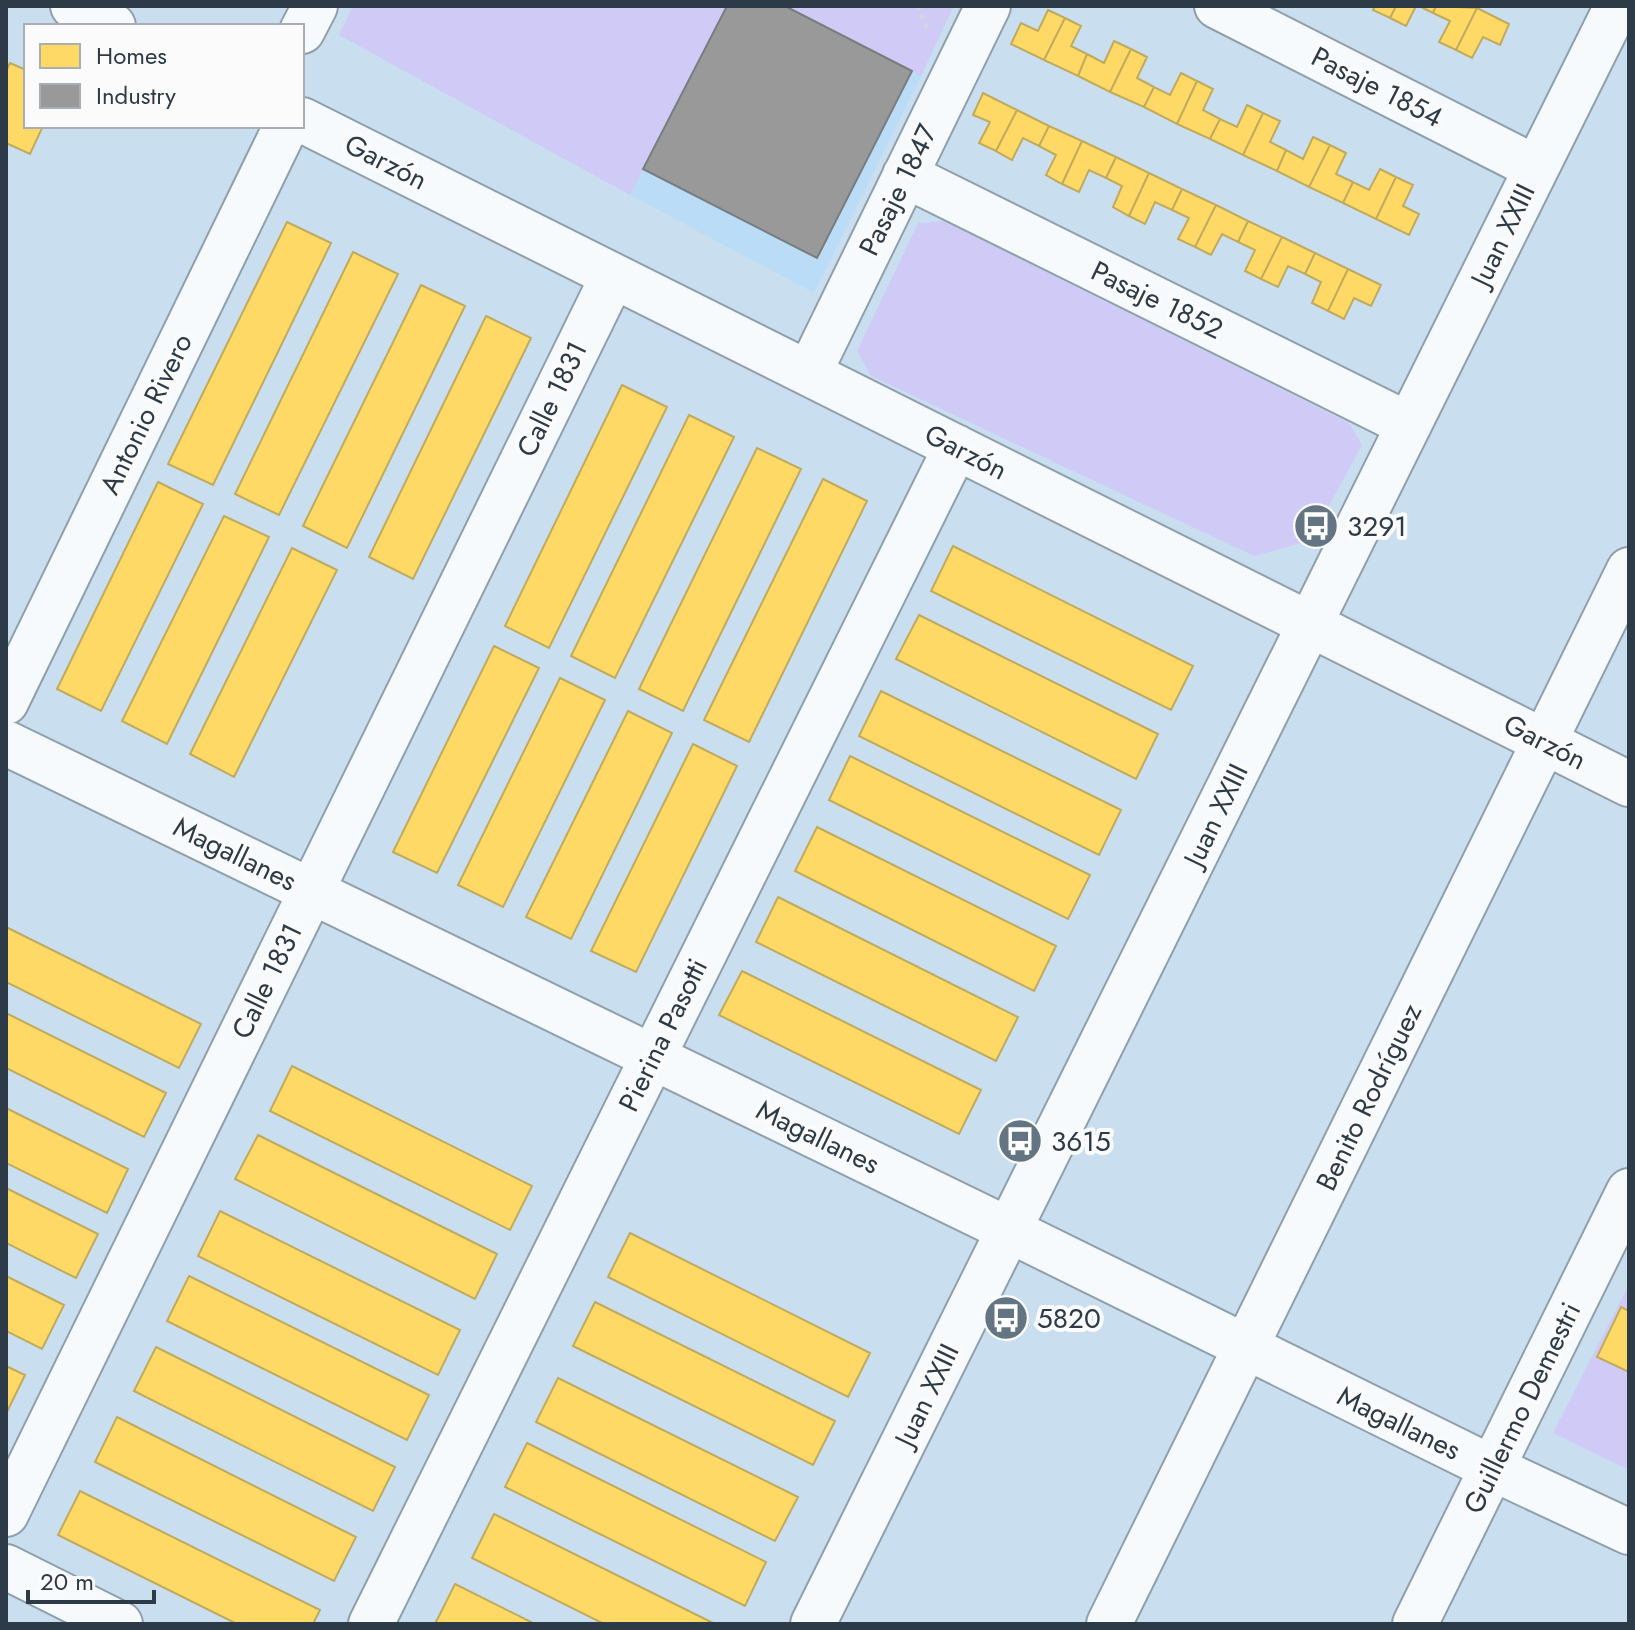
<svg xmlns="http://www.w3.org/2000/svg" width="1635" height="1630" viewBox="0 0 1635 1630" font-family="Jost,sans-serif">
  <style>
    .built { fill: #badcf7 }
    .green { fill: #cfcbf6 }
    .homes { fill: #ffd966; stroke: #c0aa5d; stroke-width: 2 }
    .industry { fill: #999; stroke: #787d80; stroke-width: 2 }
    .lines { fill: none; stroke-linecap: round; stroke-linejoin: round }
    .minor-casing { stroke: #8f9fac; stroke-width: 48 }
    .path { stroke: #d2d8dd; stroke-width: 5; stroke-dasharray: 4 6; stroke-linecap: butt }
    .minor { stroke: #f7fafd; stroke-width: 44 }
    .labels { text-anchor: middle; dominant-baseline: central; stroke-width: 8; stroke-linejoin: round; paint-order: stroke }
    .street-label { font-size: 28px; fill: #2c3b47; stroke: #fbfbfb }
    .poi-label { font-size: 28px; fill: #2c3b47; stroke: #fbfbfb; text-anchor: start }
  </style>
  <rect width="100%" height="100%" fill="#c9dff0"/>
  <!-- built -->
  <path class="built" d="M 727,6 L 785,6 L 921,76 L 814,293 L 630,195 Z"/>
  <!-- green -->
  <path class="green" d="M 353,6 L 727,6 L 630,195 L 339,35 Z
    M 785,6 L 954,6 L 921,76 Z
    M 944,221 L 1349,423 L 1362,445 L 1310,541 L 1254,556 L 871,376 L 857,351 L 918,223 Z
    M 1629,1284 L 1629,1470 L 1553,1433 Z"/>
  <!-- homes -->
  <path class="homes" d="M 1375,6 L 1396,6 L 1390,18 L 1373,10 Z
    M 1396,6 L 1416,6 L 1406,26 L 1390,18 Z
    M 1419,6 L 1436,6 L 1433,13 Z
    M 1436,6 L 1477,8 L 1456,50 L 1439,42 L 1450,21 L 1433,13 Z
    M 1477,8 L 1509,24 L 1500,45 L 1483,37 L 1472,58 L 1456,50 Z
    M 1048,10 L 1065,18 L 1044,60 L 1011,44 L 1021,23 L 1038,31 Z
    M 1065,18 L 1081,26 L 1071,46 L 1087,54 L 1078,76 L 1044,60 Z
    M 1114,41 L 1131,49 L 1110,92 L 1078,76 L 1087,54 L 1104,63 Z
    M 1131,49 L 1147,57 L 1137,78 L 1154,87 L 1144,107 L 1110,92 Z
    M 10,63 L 26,70 L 26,126 L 43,126 L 30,154 L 6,143 L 6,71 Z
    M 1181,73 L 1197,81 L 1177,124 L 1144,107 L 1154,87 L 1170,95 Z
    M 1197,81 L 1213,89 L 1203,110 L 1220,119 L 1210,139 L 1177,124 Z
    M 983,93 L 1017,110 L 996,151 L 979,143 L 990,122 L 973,115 Z
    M 1247,105 L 1263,113 L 1243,155 L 1210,139 L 1220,119 L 1237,127 Z
    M 1017,110 L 1049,126 L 1039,146 L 1023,138 L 1012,160 L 996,151 Z
    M 1263,113 L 1280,121 L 1270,142 L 1286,150 L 1277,171 L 1243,155 Z
    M 1049,126 L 1082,141 L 1062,184 L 1046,175 L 1056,155 L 1039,146 Z
    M 1313,137 L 1330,145 L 1309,187 L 1277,171 L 1286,150 L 1303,159 Z
    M 1082,141 L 1116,157 L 1106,178 L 1089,170 L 1079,192 L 1062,184 Z
    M 1330,145 L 1346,153 L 1336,174 L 1353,182 L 1343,203 L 1309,187 Z
    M 1116,157 L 1149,173 L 1129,216 L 1113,207 L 1122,186 L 1106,178 Z
    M 1380,169 L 1396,177 L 1376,219 L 1343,203 L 1353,182 L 1369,190 Z
    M 1149,173 L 1182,189 L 1172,210 L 1155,202 L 1145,224 L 1129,216 Z
    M 1396,177 L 1413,185 L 1403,206 L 1419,214 L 1409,235 L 1376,219 Z
    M 1182,189 L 1216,205 L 1195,247 L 1178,239 L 1189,218 L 1172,210 Z
    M 1216,205 L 1248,221 L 1238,242 L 1222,234 L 1211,255 L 1195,247 Z
    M 1248,221 L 1282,237 L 1261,279 L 1245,271 L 1255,250 L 1238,242 Z
    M 287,222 L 331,243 L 213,485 L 168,464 Z
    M 1282,237 L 1315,253 L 1305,274 L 1288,266 L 1278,287 L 1261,279 Z
    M 353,252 L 398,274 L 279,515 L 235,494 Z
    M 1315,253 L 1348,269 L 1328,311 L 1312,303 L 1321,282 L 1305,274 Z
    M 1348,269 L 1381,285 L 1371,306 L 1354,298 L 1344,319 L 1328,311 Z
    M 421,285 L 465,306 L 347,548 L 303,526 Z
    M 486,316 L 531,338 L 413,579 L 369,557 Z
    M 622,385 L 667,407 L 549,648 L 505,626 Z
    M 689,415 L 734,437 L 615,678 L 571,656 Z
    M 757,448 L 801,469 L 683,711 L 639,689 Z
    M 823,479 L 867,501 L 749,742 L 704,720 Z
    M 158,482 L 203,504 L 101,711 L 57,689 Z
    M 224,516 L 269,537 L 167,744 L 122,721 Z
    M 953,546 L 1193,666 L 1171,710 L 931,591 Z
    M 292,548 L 337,570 L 234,777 L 190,754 Z
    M 919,615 L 1158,734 L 1136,779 L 896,659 Z
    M 494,646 L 539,668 L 437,873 L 393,852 Z
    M 560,678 L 605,700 L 503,907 L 458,885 Z
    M 881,691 L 1121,810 L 1099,855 L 859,736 Z
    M 628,711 L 672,733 L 571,939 L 526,917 Z
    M 693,744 L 737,766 L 636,972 L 591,951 Z
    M 850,756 L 1090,875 L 1068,919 L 829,800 Z
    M 817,827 L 1056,946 L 1034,991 L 795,871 Z
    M 778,897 L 1018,1017 L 996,1061 L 756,942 Z
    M 6,927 L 201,1024 L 179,1068 L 6,982 Z
    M 742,971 L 981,1090 L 959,1134 L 719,1015 Z
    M 6,1013 L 166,1093 L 144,1137 L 6,1068 Z
    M 292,1066 L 532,1186 L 510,1230 L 270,1111 Z
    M 6,1108 L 128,1169 L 107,1213 L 6,1163 Z
    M 258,1135 L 497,1254 L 475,1299 L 235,1179 Z
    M 6,1188 L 98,1234 L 76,1278 L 6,1243 Z
    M 220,1211 L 460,1330 L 438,1375 L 198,1256 Z
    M 630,1233 L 870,1353 L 848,1397 L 608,1277 Z
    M 6,1276 L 64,1305 L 42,1349 L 6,1331 Z
    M 189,1276 L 429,1395 L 407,1440 L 167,1321 Z
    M 595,1302 L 835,1421 L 813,1465 L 573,1346 Z
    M 1621,1307 L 1629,1311 L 1629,1372 L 1597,1357 Z
    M 156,1347 L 395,1467 L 373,1511 L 134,1391 Z
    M 6,1366 L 25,1375 L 6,1414 Z
    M 558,1378 L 798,1497 L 775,1541 L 536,1422 Z
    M 117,1417 L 356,1537 L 334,1581 L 95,1462 Z
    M 527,1443 L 766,1562 L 745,1606 L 505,1487 Z
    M 80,1491 L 320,1610 L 313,1624 L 237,1624 L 58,1535 Z
    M 494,1514 L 715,1624 L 604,1624 L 472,1558 Z
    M 455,1584 L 535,1624 L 435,1624 Z"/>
  <!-- industry -->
  <path class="industry" d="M 727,6 L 785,6 L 912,71 L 817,258 L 643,169 Z"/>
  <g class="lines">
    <!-- minor casing -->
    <g class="minor-casing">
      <path id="minor" d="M 73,6 L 113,26
        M 1217,6 L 1536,168
        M 302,31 L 315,6
        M 302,120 L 1629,784
        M 905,175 L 1409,425
        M 809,373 L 988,6
        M 6,702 L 286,126
        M 6,743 L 1009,1230 L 1492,1468 L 1629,1532
        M 6,1514 L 613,276
        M 6,1567 L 120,1624
        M 371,1624 L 956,447
        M 813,1624 L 1617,6
        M 1109,1624 L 1629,570
        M 1415,1624 L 1629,1191"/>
    </g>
    <!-- path -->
    <path class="path" d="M 917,6 L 928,30"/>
    <!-- minor -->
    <use href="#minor" class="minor"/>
  </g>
  <!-- icons -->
  <defs>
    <g id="bus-disc" transform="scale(2.3)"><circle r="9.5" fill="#637482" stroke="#fbfbfb"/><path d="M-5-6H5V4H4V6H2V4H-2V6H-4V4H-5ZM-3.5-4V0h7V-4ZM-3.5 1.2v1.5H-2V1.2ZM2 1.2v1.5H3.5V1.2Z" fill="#fff"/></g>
  </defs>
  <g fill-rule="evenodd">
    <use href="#bus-disc" x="1316" y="526"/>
    <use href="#bus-disc" x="1020" y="1141"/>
    <use href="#bus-disc" x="1006" y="1318"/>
  </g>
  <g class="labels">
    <!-- street labels -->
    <g class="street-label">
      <text transform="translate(1377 87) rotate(27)">Pasaje 1854</text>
      <text transform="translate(386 162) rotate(27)">Garzón</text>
      <text transform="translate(898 190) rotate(-64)">Pasaje 1847</text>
      <text transform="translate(1503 235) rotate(-64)">Juan XXIII</text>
      <text transform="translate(1157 300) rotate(26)">Pasaje 1852</text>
      <text transform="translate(552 399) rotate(-64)">Calle 1831</text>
      <text transform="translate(146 414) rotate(-64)">Antonio Rivero</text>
      <text transform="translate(966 452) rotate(27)">Garzón</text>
      <text transform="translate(1545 742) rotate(27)">Garzón</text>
      <text transform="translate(1216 815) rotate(-64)">Juan XXIII</text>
      <text transform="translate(235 854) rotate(26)">Magallanes</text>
      <text transform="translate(267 981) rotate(-64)">Calle 1831</text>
      <text transform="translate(663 1035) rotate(-64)">Pierina Pasotti</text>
      <text transform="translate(1369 1097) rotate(-64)">Benito Rodríguez</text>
      <text transform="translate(818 1137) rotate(26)">Magallanes</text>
      <text transform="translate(927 1395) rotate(-64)">Juan XXIII</text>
      <text transform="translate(1522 1408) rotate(-64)">Guillermo Demestri</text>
      <text transform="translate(1399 1423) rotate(26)">Magallanes</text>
    </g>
    <!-- poi labels -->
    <g class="poi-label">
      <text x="1347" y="526">3291</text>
      <text x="1051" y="1141">3615</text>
      <text x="1037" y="1318">5820</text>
    </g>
  </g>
  <!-- border -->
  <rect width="1635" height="1630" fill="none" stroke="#2c3b47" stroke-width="16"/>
  <!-- legend -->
  <rect x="24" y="24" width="280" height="104" fill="#fbfbfb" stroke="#a8aeb3" stroke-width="2"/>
  <rect x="40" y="44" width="40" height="24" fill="#ffd966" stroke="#a8aeb3" stroke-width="2"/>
  <text x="96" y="64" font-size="24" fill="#2c3b47">Homes</text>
  <rect x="40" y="84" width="40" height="24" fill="#999999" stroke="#a8aeb3" stroke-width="2"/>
  <text x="96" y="104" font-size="24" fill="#2c3b47">Industry</text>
  <!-- scale -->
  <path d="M28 1590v12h126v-12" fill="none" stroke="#2c3b47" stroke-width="4"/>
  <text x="40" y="1590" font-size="24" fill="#2c3b47" stroke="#fbfbfb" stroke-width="6" paint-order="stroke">20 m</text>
</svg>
